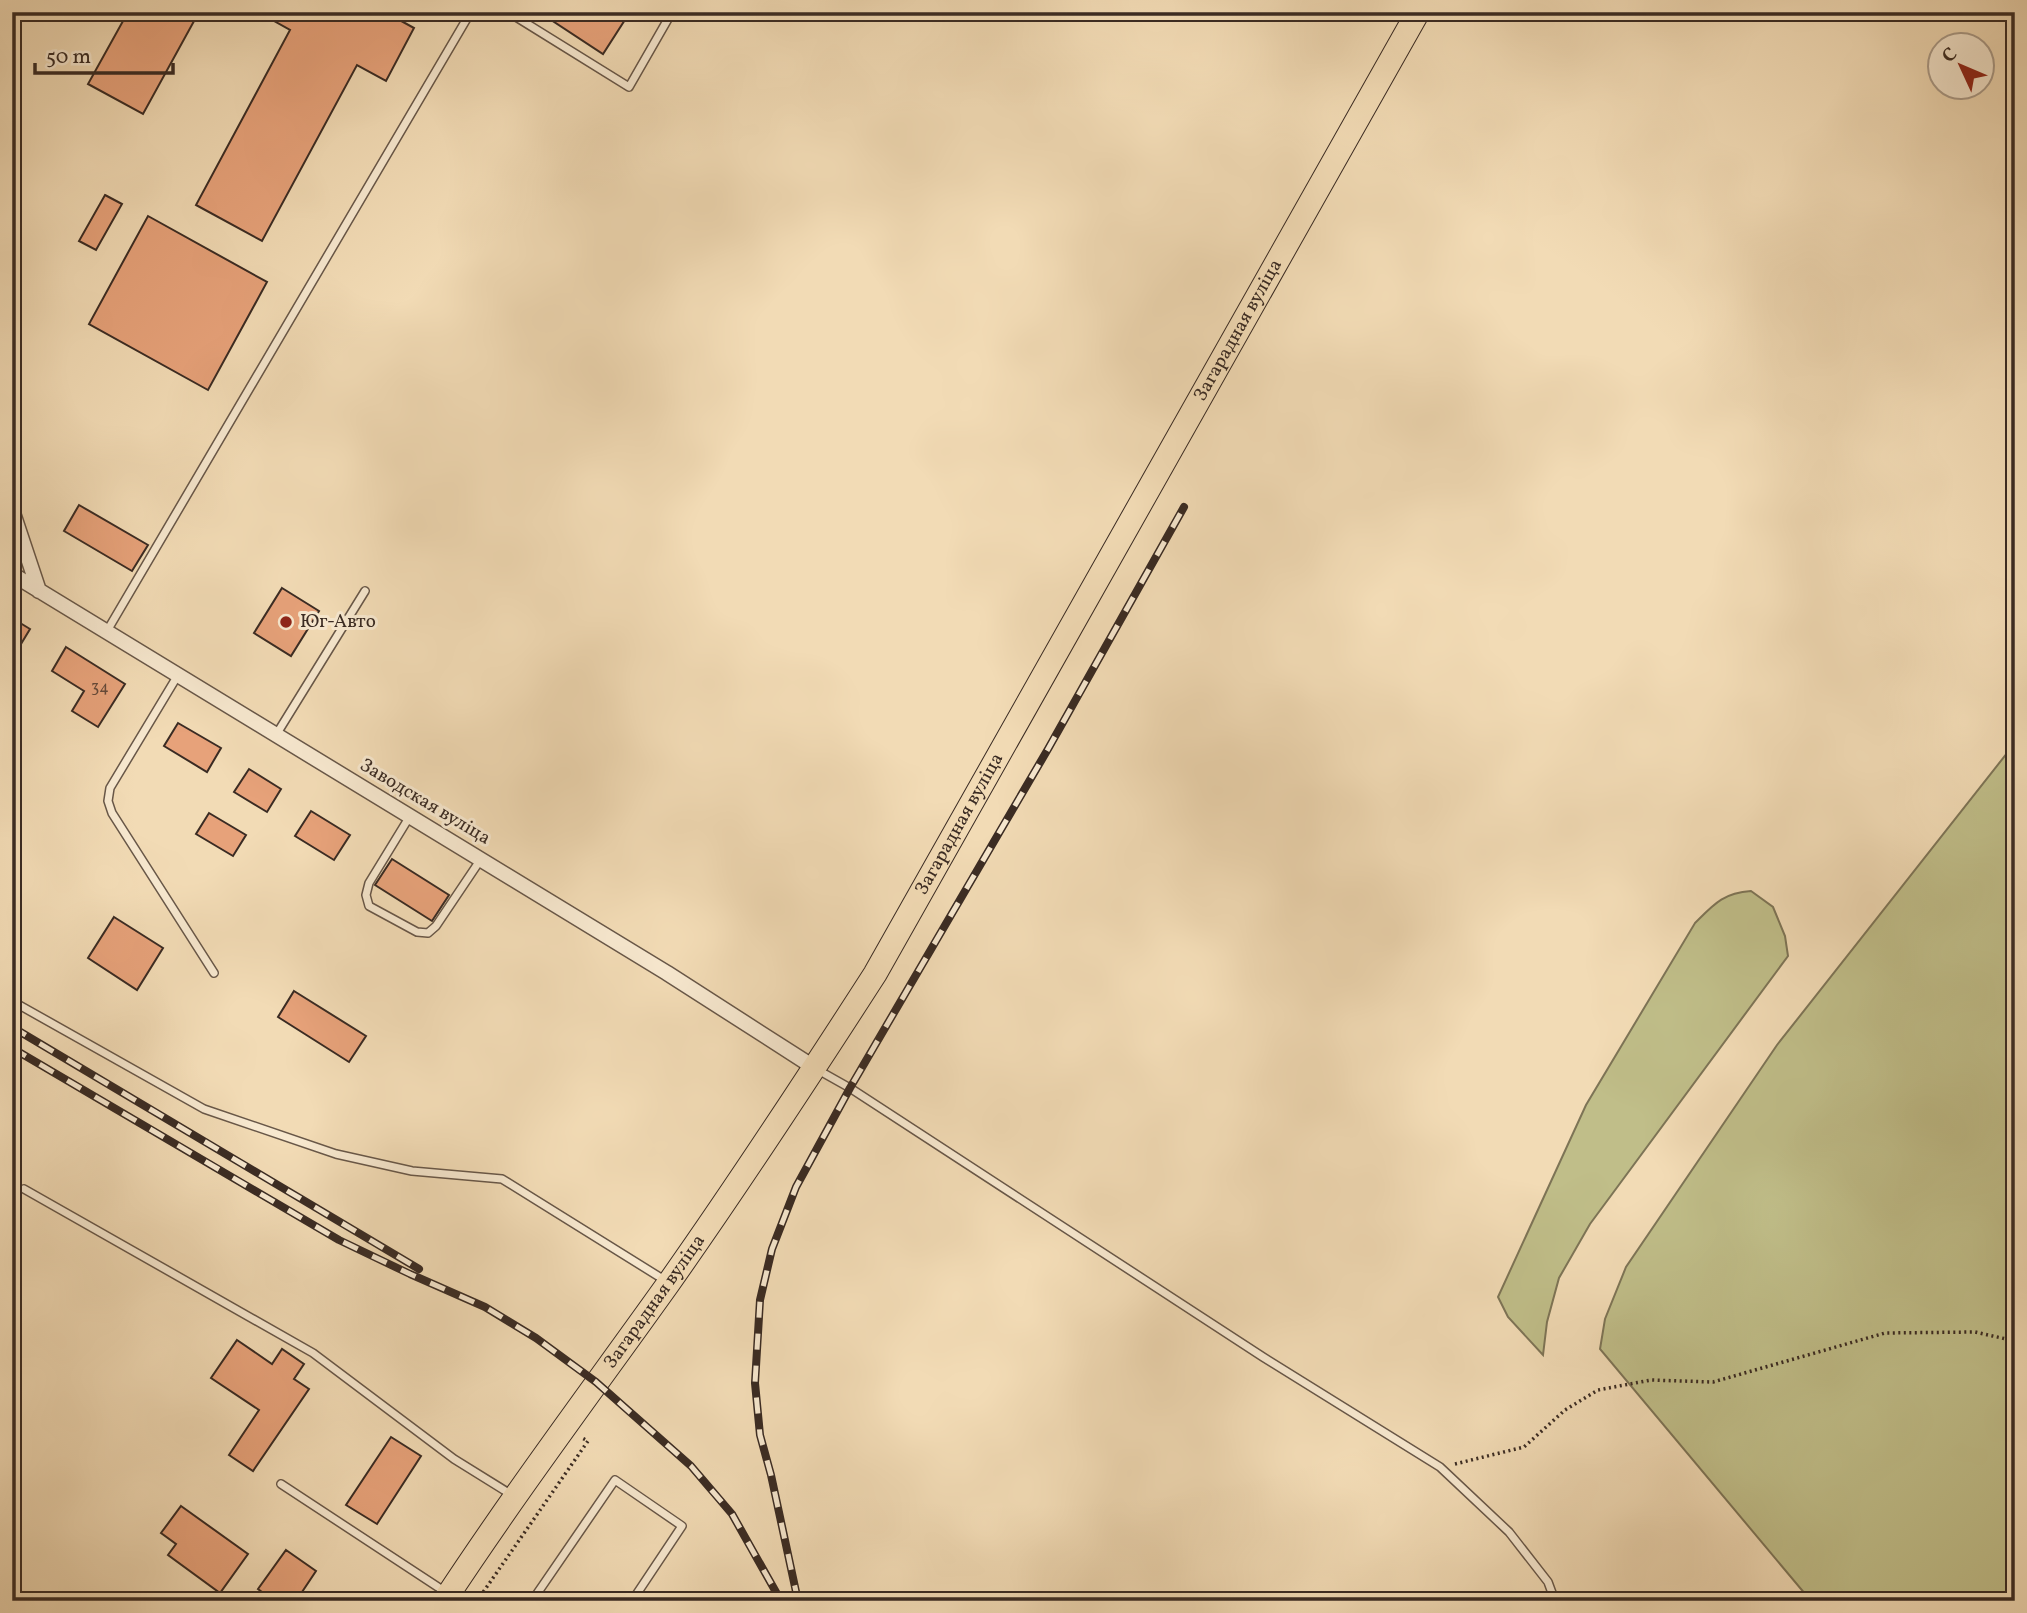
<svg xmlns="http://www.w3.org/2000/svg" width="2027" height="1613" viewBox="0 0 2027 1613" font-family="Vollkorn,serif">
  <style>
    .green { fill: #c0be89; stroke: #7d7456; stroke-width: 2 }
    .building { fill: #e7a27a; stroke: #3a2b23; stroke-width: 2 }
    .lines { fill: none; stroke-linecap: round; stroke-linejoin: round }
    .lane-casing { stroke: #685748; stroke-width: 10 }
    .street-casing { stroke: #685748; stroke-width: 17 }
    .primary-casing { stroke: #3a2b23; stroke-width: 25 }
    .path { stroke: #3a2b23; stroke-width: 3.5; stroke-dasharray: 2 3.5; stroke-linecap: butt }
    .lane { stroke: #f7e8cf; stroke-width: 7 }
    .street { stroke: #f7e8cf; stroke-width: 14 }
    .primary { stroke: #f2dbb5; stroke-width: 23 }
    .rail-casing { stroke: #3a2b23; stroke-width: 8 }
    .rail { stroke: #f7e8cf; stroke-width: 5; stroke-dasharray: 16; stroke-linecap: butt }
    .poi-dot { fill: #8f2418; stroke: #f7e8cf; stroke-width: 2.5 }
    .labels { text-anchor: middle; dominant-baseline: central; stroke-width: 6; stroke-linejoin: round; paint-order: stroke }
    .number-label { font-size: 16px; fill: #654939 }
    .street-label { font-size: 19px; fill: #3a2b23; stroke: #f7e8cf }
    .poi-label { font-size: 19px; fill: #3a2b23; stroke: #f7e8cf; text-anchor: start }
  </style>
  <rect width="100%" height="100%" fill="#f2dbb5"/>
  <filter id="stains"><feTurbulence type="fractalNoise" baseFrequency=".00286" numOctaves="4"/><feColorMatrix values="0 0 0 0 .2 0 0 0 0 .09 0 0 0 0 .02 0 0 0 .5 -.17"/></filter>
  <radialGradient id="worn" r=".72"><stop offset=".6" stop-color="#630" stop-opacity="0"/><stop offset="1" stop-color="#630" stop-opacity=".3"/></radialGradient>
  <!-- green -->
  <path class="green" d="M 2015,743 L 2015,1601 L 1811,1601 L 1600,1349 L 1605,1319 L 1626,1267 L 1777,1045 Z
    M 1751,891 L 1773,907 L 1785,936 L 1788,956 L 1590,1224 L 1559,1278 L 1547,1322 L 1543,1355 L 1508,1317 L 1498,1297 L 1586,1105 L 1695,923 C 1714,904 1723,893 1751,891 Z"/>
  <!-- building -->
  <path class="building" d="M 128,12 L 199,12 L 143,114 L 88,84 Z
    M 258,12 L 385,12 L 414,28 L 386,81 L 357,65 L 262,241 L 196,205 L 290,30 Z
    M 539,12 L 630,12 L 603,54 Z
    M 105,195 L 122,204 L 96,250 L 79,241 Z
    M 148,216 L 267,282 L 208,390 L 89,324 Z
    M 79,505 L 148,545 L 132,571 L 64,531 Z
    M 282,588 L 319,611 L 291,656 L 254,633 Z
    M 12,618 L 30,629 L 12,659 Z
    M 66,647 L 125,684 L 98,727 L 72,711 L 84,691 L 52,671 Z
    M 178,723 L 221,748 L 207,772 L 164,746 Z
    M 249,769 L 281,789 L 267,812 L 234,792 Z
    M 311,811 L 350,835 L 334,860 L 295,836 Z
    M 209,813 L 246,835 L 233,856 L 196,834 Z
    M 392,859 L 449,895 L 432,921 L 375,885 Z
    M 114,917 L 163,948 L 137,990 L 88,958 Z
    M 294,991 L 366,1036 L 349,1062 L 278,1017 Z
    M 237,1340 L 272,1364 L 282,1349 L 304,1364 L 294,1379 L 309,1389 L 253,1471 L 229,1455 L 259,1410 L 211,1378 Z
    M 391,1437 L 421,1456 L 377,1524 L 346,1505 Z
    M 181,1506 L 248,1554 L 220,1593 L 168,1555 L 176,1544 L 161,1533 Z
    M 286,1550 L 316,1571 L 296,1601 L 274,1601 L 258,1589 Z"/>
  <g class="lines">
    <!-- lane casing -->
    <g class="lane-casing">
      <path id="lane" d="M 508,12 L 629,87 L 672,12
        M 107,631 L 469,15 L 464,12
        M 178,675 L 110,788 L 108,801 L 112,813 L 214,973
        M 276,735 L 365,591
        M 410,816 L 369,883 L 366,895 L 369,906 L 417,932 L 428,933 L 436,926 L 481,859
        M 12,1001 L 204,1109 L 336,1154 L 412,1171 L 502,1179 L 666,1281
        M 818,1070 L 850,1088 L 1263,1357 L 1440,1467 L 1509,1532 L 1548,1582 L 1555,1601
        M 24,1189 L 313,1353 L 454,1459 L 512,1495
        M 281,1484 L 447,1593
        M 532,1601 L 615,1480 L 682,1526 L 632,1601"/>
    </g>
    <!-- street casing -->
    <g class="street-casing">
      <path id="street" d="M 12,510 L 39,591
        M 12,574 L 667,973 L 815,1068"/>
    </g>
    <!-- primary casing -->
    <g class="primary-casing">
      <g id="primary">
        <path id="s1" d="M 444,1601 C 515,1493 593,1389 668,1284 C 740,1182 808,1078 875,974 L 1418,12"/>
      </g>
    </g>
    <!-- path -->
    <path class="path" d="M 1455,1464 L 1524,1447 L 1565,1410 L 1598,1390 L 1651,1380 L 1713,1382 L 1885,1333 L 1975,1332 L 2015,1341
      M 477,1601 L 588,1441 L 582,1438"/>
    <!-- lane -->
    <use href="#lane" class="lane"/>
    <!-- street -->
    <use href="#street" class="street"/>
    <!-- primary -->
    <use href="#primary" class="primary"/>
    <!-- rail casing -->
    <g class="rail-casing">
      <path id="rail" d="M 12,1027 L 419,1269
        M 12,1048 L 339,1240 L 410,1274 L 485,1307 L 536,1338 L 596,1382 L 691,1466 L 732,1514 L 781,1601
        M 798,1601 L 771,1475 L 760,1435 L 755,1383 L 760,1300 L 772,1249 L 796,1187 L 850,1088 L 1048,749 L 1184,507"/>
    </g>
    <!-- rail -->
    <use href="#rail" class="rail"/>
  </g>
  <!-- markers -->
  <circle class="poi-dot" cx="286" cy="622" r="7"/>
  <g class="labels">
    <!-- number labels -->
    <g class="number-label">
      <text x="100" y="688">34</text>
    </g>
    <!-- street labels -->
    <g class="street-label">
      <text stroke="none"><textPath href="#s1" startOffset="1500">Загарадная вуліца</textPath></text>
      <text transform="translate(425 802) rotate(31)">Заводская вуліца</text>
      <text stroke="none"><textPath href="#s1" startOffset="933">Загарадная вуліца</textPath></text>
      <text stroke="none"><textPath href="#s1" startOffset="366">Загарадная вуліца</textPath></text>
    </g>
    <!-- poi labels -->
    <g class="poi-label">
      <text x="300" y="622">Юг-Авто</text>
    </g>
  </g>
  <!-- margin -->
  <rect width="2027" height="1613" fill="none" stroke="#f2dbb5" stroke-width="42"/>
  <rect x="14" y="14" width="1999" height="1585" fill="none" stroke="#3a2b23" stroke-width="3.5"/>
  <rect x="21" y="21" width="1985" height="1571" fill="none" stroke="#3a2b23" stroke-width="2"/>
  <!-- north arrow -->
  <g transform="translate(1961 66) rotate(314)"><circle r="33" fill="#f7e8cf" stroke="#ab9c8a" stroke-width="2"/>
  <path d="M0-5L12 26L0 18L-12 26Z" fill="#8f2418"/>
  <text y="-10" font-size="19" font-weight="bold" text-anchor="middle" fill="#3a2b23">С</text>
  </g>
  <!-- scale -->
  <path d="M35 63v10h138v-10" fill="none" stroke="#3a2b23" stroke-width="3.5"/>
  <text x="46" y="63" font-size="21" fill="#3a2b23" stroke="#f7e8cf" stroke-width="5" paint-order="stroke">50 m</text>
  <rect width="100%" height="100%" filter="url(#stains)"/>
  <rect width="100%" height="100%" fill="url(#worn)"/>
</svg>
